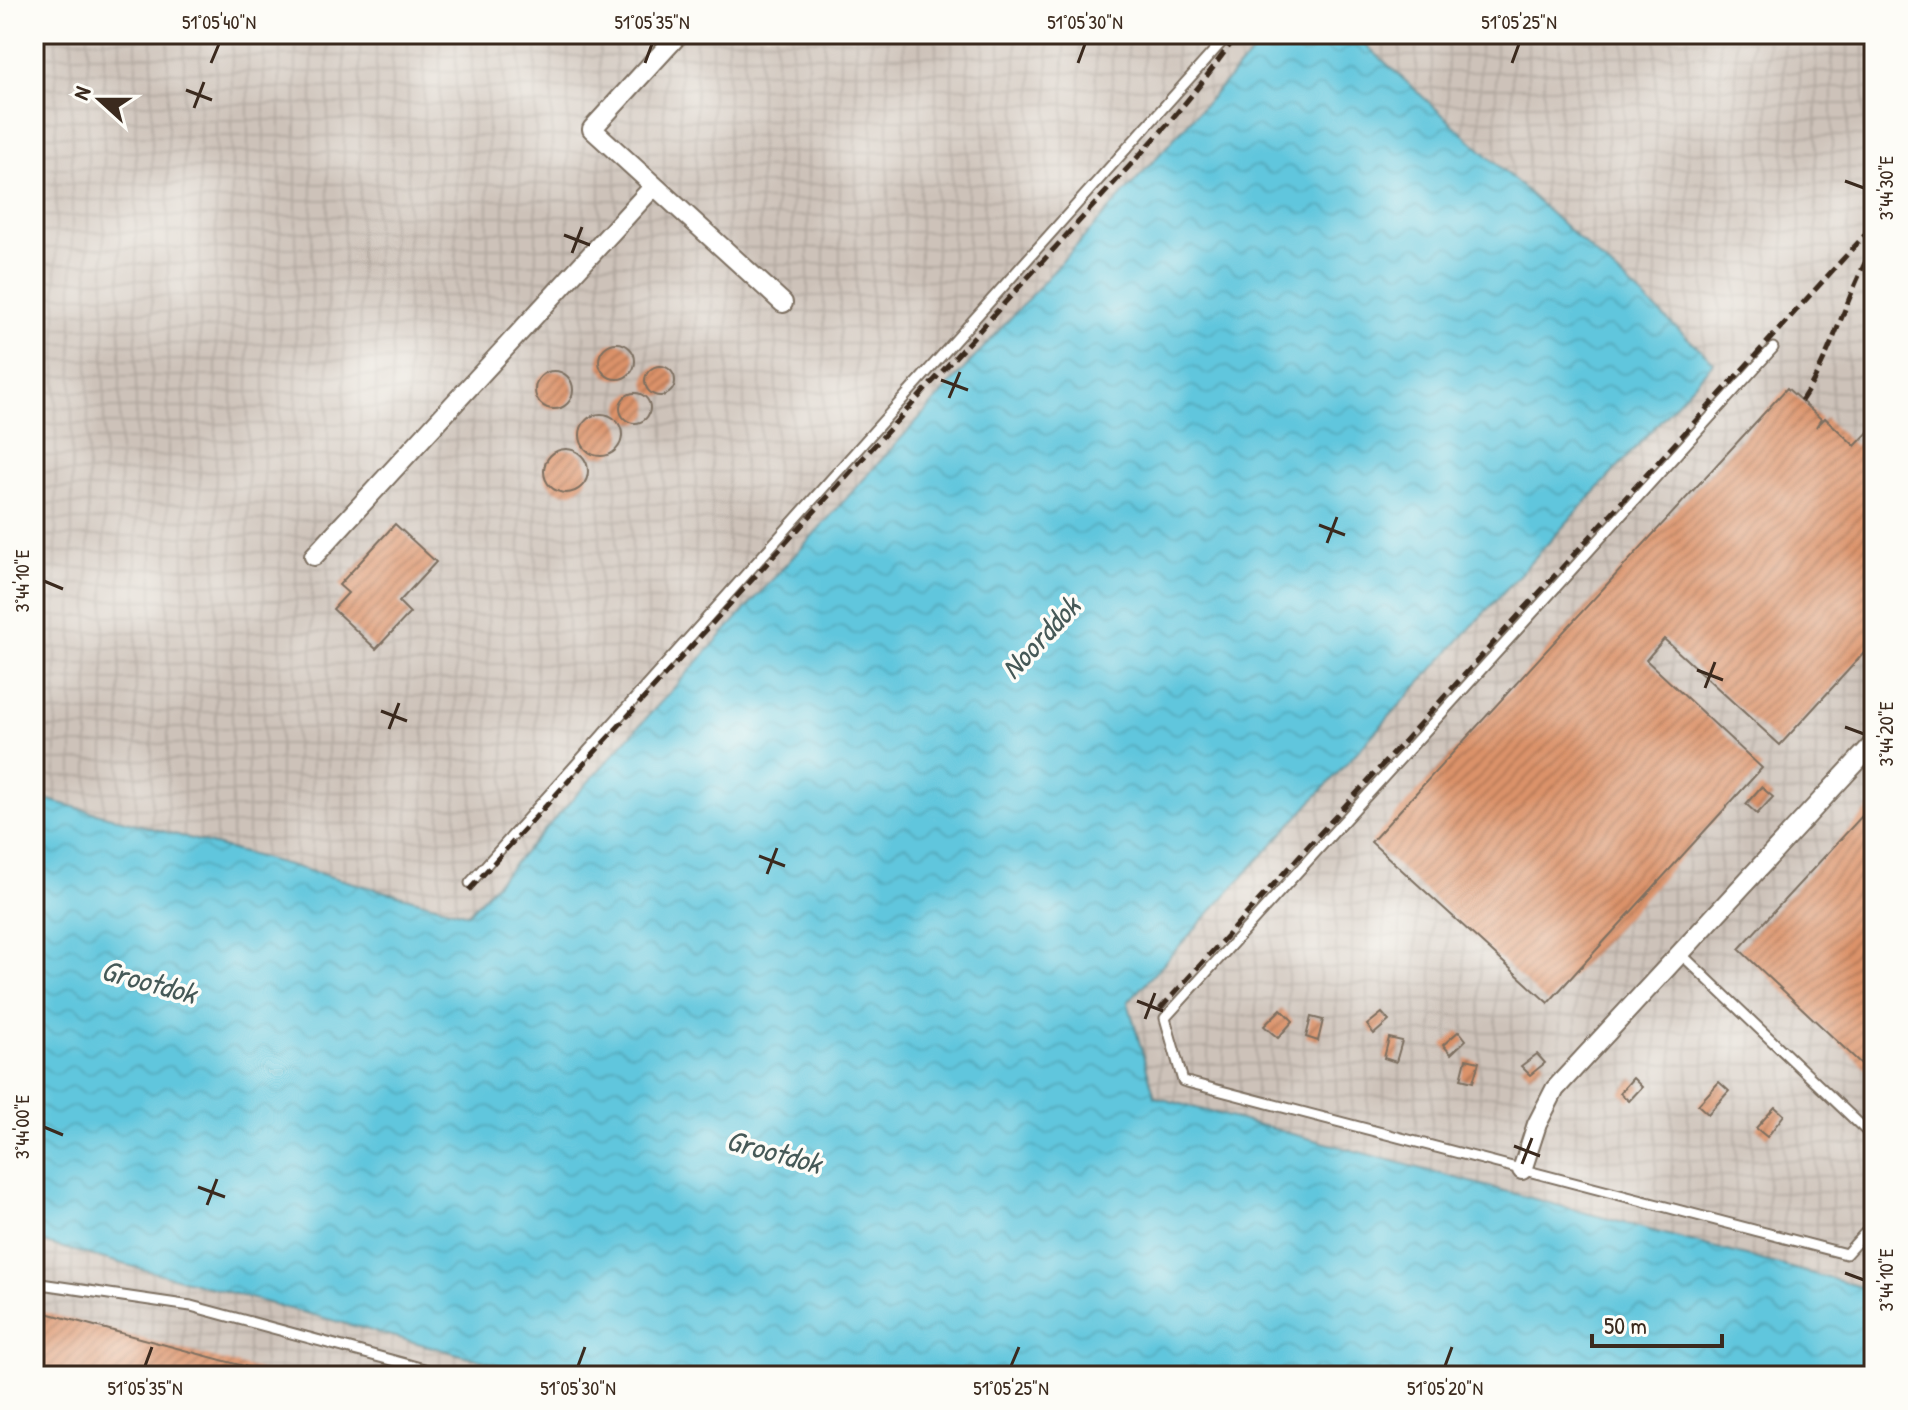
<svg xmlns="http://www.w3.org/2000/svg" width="1908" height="1410" viewBox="0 0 1908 1410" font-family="'Patrick Hand',sans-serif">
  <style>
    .industrial { fill: url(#industrial-grid) }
    .water { fill: url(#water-waves); stroke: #4e787e; stroke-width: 2 }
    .building { fill: url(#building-hatch) }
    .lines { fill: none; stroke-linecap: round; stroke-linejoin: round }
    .lane-casing { stroke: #7d6f61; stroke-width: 13 }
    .street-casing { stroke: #7d6f61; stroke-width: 22 }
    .lane { stroke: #fff; stroke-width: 9 }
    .street { stroke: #fff; stroke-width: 18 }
    .rail { stroke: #3b2a1e; stroke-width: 5; stroke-dasharray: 12 6; stroke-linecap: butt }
    .ticks { fill: none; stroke: #3b2a1e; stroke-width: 3 }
    .labels { text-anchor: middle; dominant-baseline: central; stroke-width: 7; stroke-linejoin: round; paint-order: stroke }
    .water-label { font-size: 30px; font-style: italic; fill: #465957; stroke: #fdfcf7 }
    .neatline { fill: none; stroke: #3b2a1e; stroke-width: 3 }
    .ticks-label { font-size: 20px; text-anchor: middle; fill: #3b2a1e }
  </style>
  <defs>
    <pattern id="industrial-grid" width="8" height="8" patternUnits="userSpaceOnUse" patternTransform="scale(2)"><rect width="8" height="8" fill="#cdc2b9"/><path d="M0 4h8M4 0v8" fill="none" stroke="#b1a79f"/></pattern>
    <pattern id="water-waves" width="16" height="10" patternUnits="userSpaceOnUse" patternTransform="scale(2)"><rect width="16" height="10" fill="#60c6dd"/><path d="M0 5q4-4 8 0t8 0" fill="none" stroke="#54aabd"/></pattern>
    <pattern id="building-hatch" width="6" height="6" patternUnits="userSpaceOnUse" patternTransform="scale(2)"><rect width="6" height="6" fill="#db9269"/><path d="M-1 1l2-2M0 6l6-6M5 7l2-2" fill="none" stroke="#b37756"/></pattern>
  </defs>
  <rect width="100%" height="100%" fill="#fdfcf7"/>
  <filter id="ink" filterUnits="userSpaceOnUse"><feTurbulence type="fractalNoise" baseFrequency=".0125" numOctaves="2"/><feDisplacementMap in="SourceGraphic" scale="16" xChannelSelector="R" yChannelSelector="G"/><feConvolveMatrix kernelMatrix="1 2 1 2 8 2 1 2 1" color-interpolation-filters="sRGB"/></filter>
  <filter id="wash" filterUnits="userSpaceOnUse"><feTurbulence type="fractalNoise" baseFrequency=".006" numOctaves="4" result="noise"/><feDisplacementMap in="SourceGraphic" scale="32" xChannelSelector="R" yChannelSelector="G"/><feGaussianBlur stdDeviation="1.8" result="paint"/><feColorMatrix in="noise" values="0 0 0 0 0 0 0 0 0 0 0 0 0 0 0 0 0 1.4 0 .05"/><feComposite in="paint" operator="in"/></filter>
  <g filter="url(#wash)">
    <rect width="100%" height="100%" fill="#f7efde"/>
    <!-- industrial -->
    <path class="industrial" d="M 34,34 L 1269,34 L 468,914 L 34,796 Z
      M 1354,34 L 1874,34 L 1874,1283 L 1869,1289 L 1155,1097 L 1128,1003 L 1714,362 Z
      M 34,1240 L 540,1376 L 34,1376 Z"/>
    <!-- water -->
    <path class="water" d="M 1269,34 L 1354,34 L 1714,362 L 1128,1002 L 1155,1097 L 1869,1289 L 1874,1283 L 1874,1376 L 540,1376 L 34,1240 L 34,796 L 468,914 Z"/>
    <g id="blocks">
      <!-- building -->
      <path class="building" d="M599 361a18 18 0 1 1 36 0a18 18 0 1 1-36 0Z
        M645 381a15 15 0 1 1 30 0a15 15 0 1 1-30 0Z
        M535 390a19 19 0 1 1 38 0a19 19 0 1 1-38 0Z
        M 1787,388 L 1821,419 L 1816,427 L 1825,418 L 1855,446 L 1874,426 L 1874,642 L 1780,745 L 1664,639 L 1646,660 L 1762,768 L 1548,1003 L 1371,842 Z
        M620 408a15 15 0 1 1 30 0a15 15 0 1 1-30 0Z
        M580 435a21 21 0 1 1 42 0a21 21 0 1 1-42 0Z
        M544 471a22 22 0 1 1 44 0a22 22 0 1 1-44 0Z
        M 395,524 L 436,562 L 399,602 L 410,613 L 376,649 L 333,609 L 348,593 L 339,585 Z
        M 1761,787 L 1773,797 L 1757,814 L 1746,804 Z
        M 1874,803 L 1874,1076 L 1739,949 Z
        M 1281,1009 L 1293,1021 L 1278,1038 L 1264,1026 Z
        M 1382,1013 L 1389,1021 L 1374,1034 L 1367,1025 Z
        M 1311,1017 L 1323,1020 L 1318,1041 L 1306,1037 Z
        M 1459,1031 L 1466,1040 L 1451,1054 L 1443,1045 Z
        M 1389,1038 L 1402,1041 L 1396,1062 L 1384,1058 Z
        M 1537,1054 L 1545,1063 L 1530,1075 L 1521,1066 Z
        M 1466,1059 L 1479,1062 L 1473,1082 L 1461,1079 Z
        M 1633,1078 L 1642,1087 L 1629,1101 L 1620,1093 Z
        M 1719,1082 L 1729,1091 L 1708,1114 L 1698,1105 Z
        M 1775,1107 L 1784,1115 L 1767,1137 L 1756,1128 Z
        M 39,1311 L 277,1375 L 277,1376 L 34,1376 L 34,1330 Z"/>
    </g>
  </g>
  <g filter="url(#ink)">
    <use href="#blocks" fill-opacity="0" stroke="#7d6f61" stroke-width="2"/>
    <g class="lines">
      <!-- lane casing -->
      <g class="lane-casing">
        <path id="lane" d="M 1773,348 L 1165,1018 L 1183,1081 L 1846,1254 L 1874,1223
          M 470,883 L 1229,34
          M 1681,954 L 1874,1138
          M 34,1283 L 191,1306 L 450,1376"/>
      </g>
      <!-- street casing -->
      <g class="street-casing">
        <path id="street" d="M 679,34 L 592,129 L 783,303
          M 314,556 L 654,186
          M 1522,1170 L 1537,1124 L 1555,1089 L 1874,743"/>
      </g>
      <!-- lane -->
      <use href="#lane" class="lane"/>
      <!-- street -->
      <use href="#street" class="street"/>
      <!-- rail -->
      <path class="rail" d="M 1801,401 C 1833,354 1846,295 1874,246
        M 469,890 L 1166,126 L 1200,85 L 1238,34
        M 1160,1009 L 1874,225"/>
    </g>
  </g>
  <!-- ticks -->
  <path class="ticks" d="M 211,63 L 219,44M 645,63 L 652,44M 1078,63 L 1085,44M 1512,63 L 1519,44M 186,90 L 212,100M 194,108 L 204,82M 1845,181 L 1864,188M 564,235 L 590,245M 572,253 L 582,227M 941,380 L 968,390M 949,398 L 960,372M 1319,525 L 1345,535M 1327,543 L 1337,517M 44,581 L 63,589M 1697,670 L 1723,680M 1705,688 L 1715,662M 381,711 L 407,721M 1845,727 L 1864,734M 389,729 L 399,703M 759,856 L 785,866M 767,874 L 777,848M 1137,1001 L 1163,1011M 1145,1019 L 1155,993M 44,1127 L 63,1135M 1514,1146 L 1540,1156M 1522,1164 L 1532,1138M 198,1187 L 225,1197M 207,1205 L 217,1179M 1845,1273 L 1864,1280M 145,1366 L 152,1347M 578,1366 L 585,1347M 1011,1366 L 1019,1347M 1445,1366 L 1452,1347"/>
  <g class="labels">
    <!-- water labels -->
    <g class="water-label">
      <text transform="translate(1040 637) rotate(-47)">Noorddok</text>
      <text transform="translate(149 981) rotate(15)">Grootdok</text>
      <text transform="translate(774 1151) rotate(15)">Grootdok</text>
    </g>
  </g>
  <!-- margin -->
  <rect width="1908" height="1410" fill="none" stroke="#fdfcf7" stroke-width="88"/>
  <!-- north arrow -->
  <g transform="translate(100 100) rotate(291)" stroke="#fdfcf7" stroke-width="6" paint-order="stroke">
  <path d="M0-6L14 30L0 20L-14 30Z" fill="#3b2a1e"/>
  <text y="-12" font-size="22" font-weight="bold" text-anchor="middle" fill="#3b2a1e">N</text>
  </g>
  <!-- scale -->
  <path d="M1592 1334v12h130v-12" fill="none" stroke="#3b2a1e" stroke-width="4"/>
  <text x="1604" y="1334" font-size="24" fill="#3b2a1e" stroke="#fdfcf7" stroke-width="6" paint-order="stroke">50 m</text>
  <rect x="44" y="44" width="1820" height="1322" class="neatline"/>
  <g class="ticks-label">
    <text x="219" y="29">51°05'40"N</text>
    <text x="652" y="29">51°05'35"N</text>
    <text x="1085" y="29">51°05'30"N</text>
    <text x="1519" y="29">51°05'25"N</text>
    <text transform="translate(1886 188) rotate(-90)" y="7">3°44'30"E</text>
    <text transform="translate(22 581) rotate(-90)" y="7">3°44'10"E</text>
    <text transform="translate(1886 734) rotate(-90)" y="7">3°44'20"E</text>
    <text transform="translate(22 1127) rotate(-90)" y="7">3°44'00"E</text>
    <text transform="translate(1886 1280) rotate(-90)" y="7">3°44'10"E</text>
    <text x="145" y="1395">51°05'35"N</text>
    <text x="578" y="1395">51°05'30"N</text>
    <text x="1011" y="1395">51°05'25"N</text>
    <text x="1445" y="1395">51°05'20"N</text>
  </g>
</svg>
